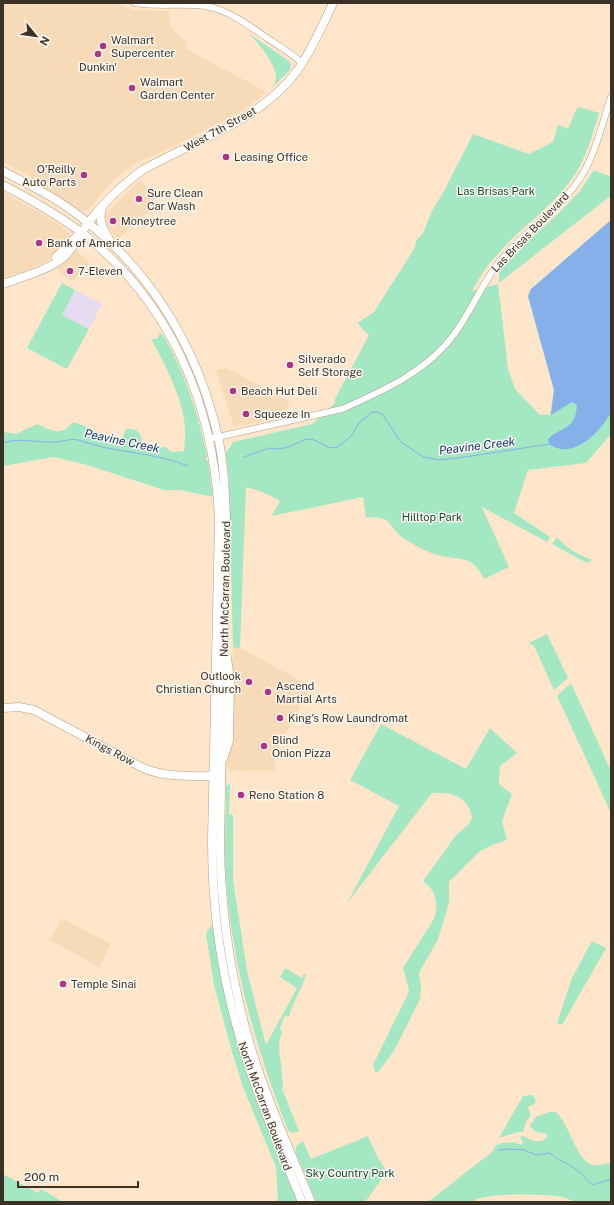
<svg xmlns="http://www.w3.org/2000/svg" width="614" height="1205" viewBox="0 0 614 1205" font-family="'Public Sans',sans-serif">
  <style>
    .built { fill: #f7dab7 }
    .industrial { fill: #e5dcf1 }
    .green { fill: #a3e7c3 }
    .water { fill: #85b0ea }
    .lines { fill: none; stroke-linecap: round; stroke-linejoin: round }
    .stream { stroke: #85b0ea; stroke-width: 1 }
    .minor-casing { stroke: #b39c81; stroke-width: 7 }
    .major-casing { stroke: #b39c81; stroke-width: 9 }
    .minor { stroke: #fff; stroke-width: 6 }
    .major { stroke: #fff; stroke-width: 8 }
    .poi-dot { fill: #ae3386; stroke: #fcf7f1; stroke-width: 1.5 }
    .labels { text-anchor: middle; dominant-baseline: central; stroke-width: 3; stroke-linejoin: round; paint-order: stroke }
    .poi-label { font-size: 11px; fill: #3b3227; stroke: #fcf7f1; text-anchor: start }
    .street-label { font-size: 11px; fill: #3b3227; stroke: #fcf7f1 }
    .park-label { font-size: 11px; fill: #0f4d33; stroke: #fcf7f1 }
    .water-label { font-size: 12px; font-style: italic; fill: #0c366a; stroke: #fcf7f1 }
  </style>
  <rect width="100%" height="100%" fill="#ffe6ca"/>
  <!-- built -->
  <path class="built" d="M 3,3 L 113,3 L 135,10 L 168,11 L 170,13 L 170,25 L 172,29 L 187,43 L 186,49 L 267,92 L 255,102 L 237,114 L 156,155 L 139,161 L 125,170 L 111,183 L 88,210 L 81,211 L 22,172 L 3,162 Z
    M 141,180 L 152,195 L 155,209 L 138,218 L 119,239 L 105,226 L 104,216 L 127,192 Z
    M 3,192 L 44,215 L 64,228 L 70,234 L 68,240 L 55,254 L 47,261 L 30,269 L 3,278 Z
    M 76,250 L 90,263 L 73,281 L 62,275 L 57,269 Z
    M 227,368 L 290,402 L 282,416 L 234,427 L 216,370 Z
    M 233,647 L 239,647 L 311,687 L 274,754 L 275,771 L 230,771 L 226,767 Z
    M 62,918 L 111,944 L 99,967 L 50,940 Z"/>
  <!-- industrial -->
  <path class="industrial" d="M 75,290 L 102,304 L 89,329 L 62,315 Z"/>
  <!-- green -->
  <path class="green" d="M 248,33 L 289,61 L 291,64 L 290,70 L 271,89 C 274,85 276,82 276,77 C 276,64 257,41 248,33 Z
    M 579,107 L 599,113 C 593,134 587,154 576,173 C 555,206 521,226 496,256 C 486,266 479,279 472,291 L 498,284 L 508,369 L 515,389 L 540,415 L 550,415 L 554,390 L 528,296 L 531,289 L 611,220 L 611,434 L 586,463 L 528,470 L 514,513 L 550,537 L 547,542 L 482,507 L 509,567 L 484,579 C 472,554 461,561 438,555 C 428,553 410,543 402,537 C 388,525 390,514 366,518 L 363,497 L 272,516 L 280,501 L 263,492 L 246,487 L 240,648 L 233,647 L 229,482 L 226,453 L 233,442 L 312,424 L 335,403 L 335,399 L 369,335 L 357,323 L 374,312 L 409,257 L 415,247 L 416,241 L 423,233 L 432,211 L 444,191 L 473,134 L 529,154 L 553,142 L 558,125 L 568,129 L 576,110 Z
    M 594,170 L 611,177 L 611,200 L 609,197 L 499,283 L 499,270 L 517,251 L 560,212 L 580,191 Z
    M 62,283 L 75,290 L 62,315 L 89,329 L 67,369 L 27,348 Z
    M 160,333 L 163,335 C 185,373 198,413 207,456 L 206,460 L 208,461 L 213,497 L 180,490 L 164,490 L 87,465 L 54,457 L 3,466 L 3,432 L 16,434 L 37,424 C 51,430 61,437 72,423 L 77,423 L 105,435 L 111,434 L 122,438 L 126,429 C 137,428 142,433 142,443 C 149,449 158,447 166,447 L 171,452 L 184,451 C 185,440 186,425 183,414 C 179,391 162,359 151,339 L 157,339 Z
    M 557,537 C 565,548 581,556 593,560 L 587,563 L 552,544 Z
    M 547,634 L 568,678 L 554,690 L 534,646 L 529,643 Z
    M 571,683 L 611,771 L 611,813 L 557,696 Z
    M 381,724 L 466,769 L 490,728 L 517,753 L 500,766 L 499,784 L 512,794 L 502,821 L 507,840 L 492,845 L 479,852 L 449,882 L 449,903 L 438,939 L 419,973 L 421,987 L 420,999 L 394,1051 L 378,1072 L 375,1072 L 373,1065 L 408,994 L 409,990 L 403,968 L 434,919 C 439,904 436,890 423,881 L 456,835 L 468,825 L 472,818 C 469,796 450,792 432,793 L 347,903 L 399,806 L 350,780 Z
    M 230,783 L 229,814 L 233,815 L 233,880 L 247,971 L 266,1045 L 297,988 L 280,977 L 285,968 L 302,978 L 304,974 L 306,975 C 301,990 294,1001 289,1016 L 284,1017 L 280,1029 L 282,1032 C 276,1046 281,1059 282,1073 C 282,1080 284,1081 282,1089 L 299,1131 L 292,1133 L 288,1130 C 256,1049 232,965 226,877 C 224,847 226,817 226,786 Z
    M 212,925 C 218,958 223,991 232,1023 C 249,1084 274,1143 298,1202 L 278,1202 L 276,1167 L 243,1087 L 232,1052 L 214,985 L 206,933 Z
    M 592,941 L 606,948 L 562,1025 L 557,1023 L 572,978 Z
    M 531,1095 C 536,1097 536,1099 535,1104 L 529,1106 L 528,1108 L 531,1115 L 526,1122 L 523,1132 L 518,1132 L 499,1138 L 523,1096 Z
    M 549,1112 L 556,1112 C 569,1123 577,1163 593,1165 C 598,1166 604,1164 609,1163 L 611,1165 L 611,1202 C 600,1202 588,1204 577,1202 C 572,1201 567,1198 562,1197 C 544,1194 485,1192 471,1202 L 428,1202 L 492,1152 L 495,1146 L 502,1143 L 514,1142 L 521,1145 L 523,1143 L 520,1137 L 524,1136 C 531,1140 541,1145 547,1137 L 547,1134 C 539,1131 535,1135 530,1125 L 536,1117 Z
    M 368,1136 L 378,1158 L 388,1173 L 384,1176 L 365,1202 L 316,1202 L 296,1153 C 294,1146 298,1144 303,1141 L 311,1159 Z
    M 3,1174 L 38,1193 L 41,1189 L 63,1202 L 3,1202 Z"/>
  <!-- water -->
  <path class="water" d="M 611,220 L 611,412 C 601,432 572,461 549,444 L 548,439 C 564,425 575,430 577,405 L 572,402 L 551,415 L 554,390 L 528,296 L 531,289 Z"/>
  <g class="lines">
    <!-- stream -->
    <path class="stream" d="M 3,443 C 20,437 37,443 54,442 C 63,442 70,438 78,440 C 86,442 94,445 102,447 C 131,453 161,455 188,466
      M 244,457 L 269,448 L 279,449 L 288,447 L 304,440 L 312,439 L 328,447 L 335,448 L 342,444 L 352,435 L 359,423 L 372,412 L 377,412 L 382,414 L 400,441 L 414,451 L 424,457 L 439,460 L 458,458 L 550,444
      M 498,1150 L 511,1149 L 524,1150 L 536,1155 L 549,1153 C 553,1155 556,1158 559,1160 C 573,1165 582,1174 592,1185 L 611,1179"/>
    <!-- minor casing -->
    <g class="minor-casing">
      <path id="minor" d="M 135,3 C 158,7 182,3 205,6 C 229,10 248,25 267,38 C 279,46 291,53 302,63
        M 209,439 L 342,409 C 383,391 428,371 455,333 C 472,310 482,283 500,261 C 523,233 555,213 576,184 C 595,158 601,127 611,97"/>
    </g>
    <!-- major casing -->
    <g class="major-casing">
      <path id="major" d="M 3,171 C 23,182 45,192 64,205 C 144,259 197,343 218,437 C 224,463 225,491 226,518 L 220,844 C 221,919 233,993 256,1064 C 272,1111 292,1156 311,1202
        M 3,185 C 30,199 56,214 81,232 C 172,303 215,407 219,521 L 212,840 C 212,906 221,974 240,1038 C 256,1094 280,1148 302,1202
        M 102,208 C 98,220 103,229 109,239
        M 56,257 L 77,236
        M 3,284 C 22,277 49,270 64,257 C 72,250 76,241 82,232 C 97,209 119,188 141,171 C 195,140 259,122 297,71 C 312,50 322,26 333,3
        M 3,708 L 19,707 L 34,710 L 143,768 C 166,778 194,776 218,776
        M 223,759 L 229,741 L 230,679 L 227,658"/>
    </g>
    <!-- minor -->
    <use href="#minor" class="minor"/>
    <!-- major -->
    <use href="#major" class="major"/>
  </g>
  <!-- markers -->
  <g class="poi-dot">
    <circle cx="103" cy="46" r="4"/>
    <circle cx="98" cy="54" r="4"/>
    <circle cx="132" cy="88" r="4"/>
    <circle cx="226" cy="157" r="4"/>
    <circle cx="84" cy="175" r="4"/>
    <circle cx="139" cy="199" r="4"/>
    <circle cx="113" cy="221" r="4"/>
    <circle cx="39" cy="243" r="4"/>
    <circle cx="70" cy="271" r="4"/>
    <circle cx="290" cy="365" r="4"/>
    <circle cx="233" cy="391" r="4"/>
    <circle cx="246" cy="414" r="4"/>
    <circle cx="249" cy="682" r="4"/>
    <circle cx="268" cy="692" r="4"/>
    <circle cx="280" cy="718" r="4"/>
    <circle cx="264" cy="746" r="4"/>
    <circle cx="241" cy="795" r="4"/>
    <circle cx="63" cy="984" r="4"/>
  </g>
  <g class="labels">
    <!-- poi labels -->
    <g class="poi-label">
      <text x="111" y="40">Walmart<tspan x="111" dy="13">Supercenter</tspan></text>
      <text x="98" y="67" text-anchor="middle">Dunkin'</text>
      <text x="140" y="82">Walmart<tspan x="140" dy="13">Garden Center</tspan></text>
      <text x="234" y="157">Leasing Office</text>
      <text x="76" y="169" text-anchor="end">O'Reilly<tspan x="76" dy="13">Auto Parts</tspan></text>
      <text x="147" y="193">Sure Clean<tspan x="147" dy="13">Car Wash</tspan></text>
      <text x="121" y="221">Moneytree</text>
      <text x="47" y="243">Bank of America</text>
      <text x="78" y="271">7-Eleven</text>
      <text x="298" y="359">Silverado<tspan x="298" dy="13">Self Storage</tspan></text>
      <text x="241" y="391">Beach Hut Deli</text>
      <text x="254" y="414">Squeeze In</text>
      <text x="241" y="676" text-anchor="end">Outlook<tspan x="241" dy="13">Christian Church</tspan></text>
      <text x="276" y="686">Ascend<tspan x="276" dy="13">Martial Arts</tspan></text>
      <text x="288" y="718">King's Row Laundromat</text>
      <text x="272" y="740">Blind<tspan x="272" dy="13">Onion Pizza</tspan></text>
      <text x="249" y="795">Reno Station 8</text>
      <text x="71" y="984">Temple Sinai</text>
    </g>
    <!-- street labels -->
    <g class="street-label">
      <text transform="translate(220 129) rotate(-29)">West 7th Street</text>
      <text transform="translate(530 232) rotate(-46)">Las Brisas Boulevard</text>
      <text transform="translate(225 589) rotate(-89)">North McCarran Boulevard</text>
      <text transform="translate(110 750) rotate(28)">Kings Row</text>
      <text transform="translate(265 1106) rotate(70)">North McCarran Boulevard</text>
    </g>
    <!-- park labels -->
    <g class="park-label">
      <text x="496" y="191">Las Brisas Park</text>
      <text x="432" y="517">Hilltop Park</text>
      <text x="350" y="1173">Sky Country Park</text>
    </g>
    <!-- water labels -->
    <g class="water-label">
      <text transform="translate(122 441) rotate(12)">Peavine Creek</text>
      <text transform="translate(477 446) rotate(-7)">Peavine Creek</text>
    </g>
  </g>
  <!-- border -->
  <rect width="614" height="1205" fill="none" stroke="#3b3227" stroke-width="8"/>
  <!-- north arrow -->
  <g transform="translate(36 36) rotate(119)" stroke="#fcf7f1" stroke-width="3" paint-order="stroke">
  <path d="M0-3L7 15L0 10L-7 15Z" fill="#3b3227"/>
  <text y="-6" font-size="11" font-weight="bold" text-anchor="middle" fill="#3b3227">N</text>
  </g>
  <!-- scale -->
  <path d="M18 1181v6h120v-6" fill="none" stroke="#3b3227" stroke-width="2"/>
  <text x="24" y="1181" font-size="12" fill="#3b3227" stroke="#fcf7f1" stroke-width="3" paint-order="stroke">200 m</text>
</svg>
